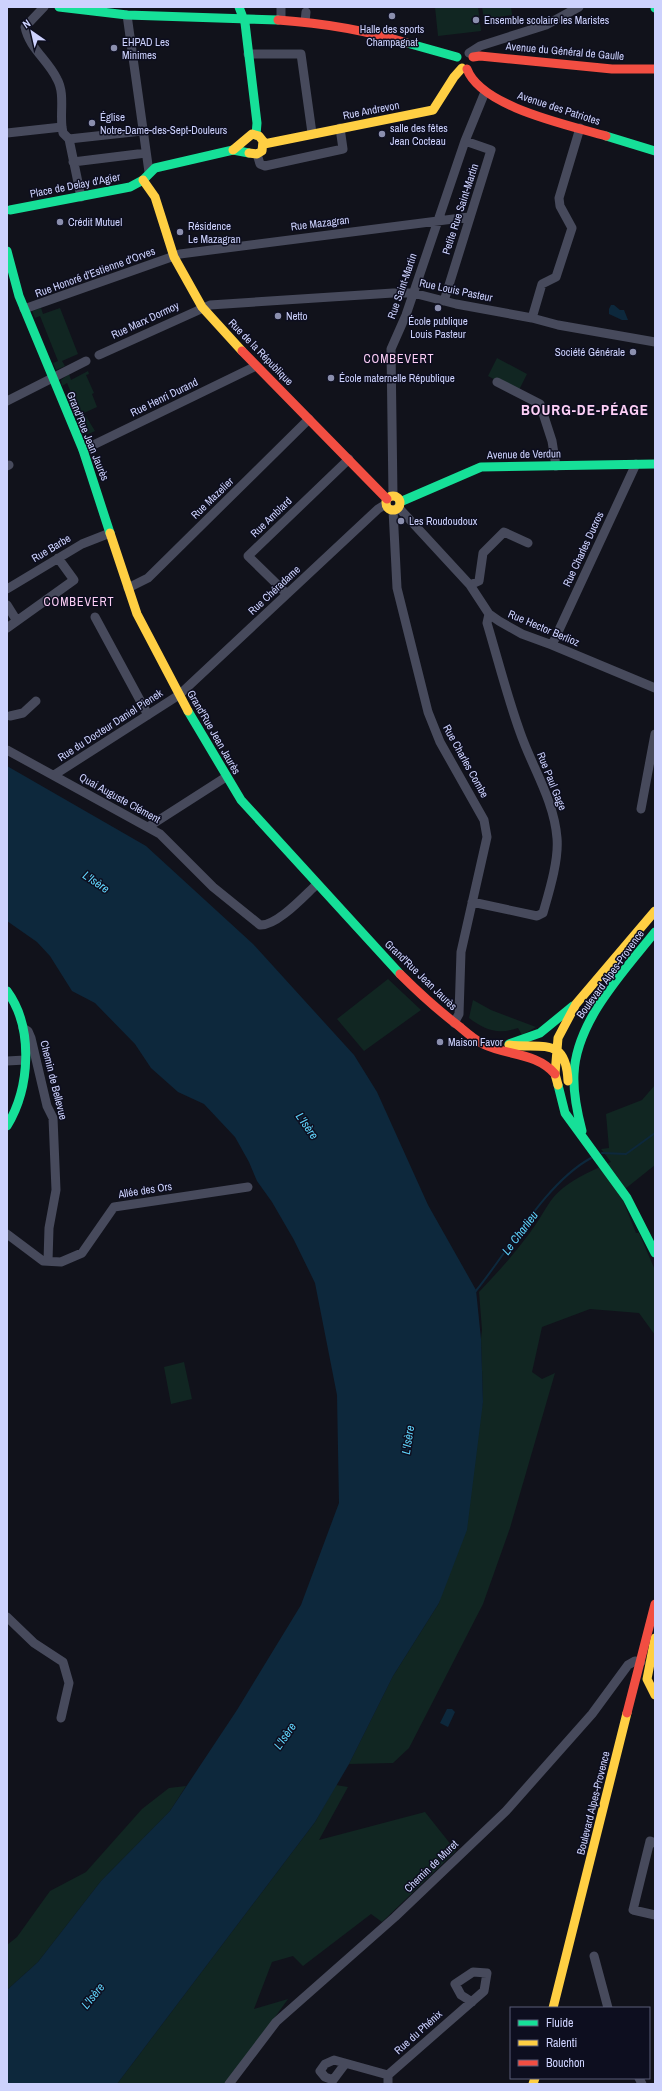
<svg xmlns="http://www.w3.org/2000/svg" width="662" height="2091" viewBox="0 0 662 2091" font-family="'Archivo Narrow',sans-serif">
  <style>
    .green { fill: #112622 }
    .water { fill: #0d283c }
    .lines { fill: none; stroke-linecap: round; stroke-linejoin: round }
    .stream { stroke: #0d283c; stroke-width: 2 }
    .street { stroke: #474a5c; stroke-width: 9 }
    .fast { stroke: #16e098; stroke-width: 9 }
    .slow { stroke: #ffcf43; stroke-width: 9 }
    .jam { stroke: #f24e42; stroke-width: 9 }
    .poi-dot { fill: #8b8fae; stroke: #0d0e1f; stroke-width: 1.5 }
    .labels { text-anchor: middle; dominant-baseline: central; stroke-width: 3; stroke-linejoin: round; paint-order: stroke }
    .poi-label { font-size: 11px; fill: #cdd2fd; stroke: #0d0e1f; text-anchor: start }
    .street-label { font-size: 11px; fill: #cdd2fd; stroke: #0d0e1f }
    .neighbourhood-label { font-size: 12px; letter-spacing: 1px; fill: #fdcff6; stroke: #0d0e1f }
    .water-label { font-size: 12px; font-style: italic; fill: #5fd3fa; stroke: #0d0e1f }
    .district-label { font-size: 15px; font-weight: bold; letter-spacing: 1px; fill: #fdcff6; stroke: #0d0e1f }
  </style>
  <rect width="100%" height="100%" fill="#11121b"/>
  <!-- green -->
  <path class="green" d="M 435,7 L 478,7 L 481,31 L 438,36 Z
    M 482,7 L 511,7 L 512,15 L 484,19 Z
    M 41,308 L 43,314 L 60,308 L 78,354 L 62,361 L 65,366 L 56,370 L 53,363 L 58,361 L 40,316 L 35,318 L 32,311 Z
    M 497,358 L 527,374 L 518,392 L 488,376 Z
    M 88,371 L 89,374 L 86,375 L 94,393 L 92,394 L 97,407 L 84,413 L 95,431 L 86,435 L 83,434 L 88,432 L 67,383 L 62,386 L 61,380 L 69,374 L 71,380 Z
    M 388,979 L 421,1010 L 364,1051 L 337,1019 Z
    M 473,1000 L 491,1010 L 536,1027 L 522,1035 L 518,1028 C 498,1035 485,1030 469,1018 Z
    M 655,1085 L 655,1165 L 620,1193 L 636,1233 L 639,1233 L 655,1270 L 655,1335 L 639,1313 L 590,1309 L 542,1327 L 532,1372 L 542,1379 L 555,1373 L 510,1528 L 483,1604 L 409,1748 L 393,1763 L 349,1764 L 393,1676 L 439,1603 L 483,1402 L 481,1339 L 482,1330 L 479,1292 C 499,1271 519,1249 536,1224 C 545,1211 550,1198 563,1188 C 577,1177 595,1169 611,1162 L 601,1149 L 609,1148 L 606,1114 L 642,1100 Z
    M 184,1362 L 192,1399 L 171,1404 L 164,1367 Z
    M 336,1785 L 348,1787 L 319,1840 L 425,1812 L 456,1851 L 382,1922 L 371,1914 L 303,1966 L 293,1956 L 272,1962 L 254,2009 L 288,1999 L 227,2084 L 117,2084 L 315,1822 Z
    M 186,1786 L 170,1811 L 101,1881 L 38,1962 L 7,1990 L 7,1945 L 17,1937 L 50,1891 L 86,1872 L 142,1809 L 169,1788 Z"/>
  <!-- water -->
  <path class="water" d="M 611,305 L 614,305 L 620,310 L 624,310 L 628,320 L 622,320 L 609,314 L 609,309 Z
    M 7,766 L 146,846 L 253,944 L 354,1055 L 377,1092 L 428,1205 L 476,1290 L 481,1339 L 483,1402 L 467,1530 L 439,1603 L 393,1676 L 349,1764 L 315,1822 L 117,2084 L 7,2084 L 7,1990 L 38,1962 L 101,1881 L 170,1811 L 237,1710 L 301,1605 L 339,1503 L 337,1395 L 315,1283 L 294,1240 L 272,1202 L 257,1181 L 249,1162 L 235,1137 L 204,1104 L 178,1092 L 151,1068 L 135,1044 L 95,1003 L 72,991 L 50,956 L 37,942 L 7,921 Z
    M 447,1709 L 452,1709 L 455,1712 L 448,1727 L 440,1723 Z"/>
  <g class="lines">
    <!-- stream -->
    <path class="stream" d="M 602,1153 L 626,1154 L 655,1133
      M 475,1292 C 508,1252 545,1183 591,1158"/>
    <!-- street -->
    <path class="street" d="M 44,7 L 25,27 C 29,48 48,60 57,79 C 65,93 60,112 62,127 L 63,133 L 69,139
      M 127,15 L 149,172
      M 281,19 L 281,7
      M 305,22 L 306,12
      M 469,53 L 480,46 L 546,25 L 579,7
      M 248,54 L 301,54 L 312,133
      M 7,133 L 62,127
      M 69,139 L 142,131
      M 69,139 L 81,197
      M 257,154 L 260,164 L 265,166 L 343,149 L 340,128
      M 73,162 L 146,153
      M 444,301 L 491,150 L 465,141
      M 24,309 L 180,254 L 469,217
      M 532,318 L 542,284 L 556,277 L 572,228 L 560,206 L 559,198 L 580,128
      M 99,355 L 210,305 L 393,293 L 413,293 L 456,304 L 532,318 L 558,325 L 655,342
      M 497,382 L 540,404 L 552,441 L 556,466
      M 7,401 L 86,361
      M 83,450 L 256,366
      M 7,466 L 9,465
      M 393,496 L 391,349 L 406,315 L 465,141 L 485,92
      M 398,507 L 470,585 L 489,614 L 499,621 L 522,634 L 552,645 L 655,688
      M 393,510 L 397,588 L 428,712 L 440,742 L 484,820 L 487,837 L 461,952 L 459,1014 L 454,1023
      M 470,585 L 479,581 L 483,553 L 504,532 L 528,543
      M 128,588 L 148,578 L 309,419
      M 7,589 L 82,544 L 110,533
      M 287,594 L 248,556 L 349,459
      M 7,605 L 17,621
      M 95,617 L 148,715
      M 7,628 L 74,580 L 58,558
      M 552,645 L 636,464
      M 10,716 L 23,713 L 36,701
      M 7,750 L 160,834 L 213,887 L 260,925 C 277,926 304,896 316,885
      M 54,775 L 179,695 L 378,509 L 386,504
      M 641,809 L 655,734
      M 148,827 L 226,777
      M 472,902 L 537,916 L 543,913 C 549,892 559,860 557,838 C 554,800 532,767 520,732 C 507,696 498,660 487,623 L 489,614
      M 23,1028 L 28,1031 L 31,1038 L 47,1106 L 53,1118 L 56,1190 L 49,1228 L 48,1261
      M 7,1061 L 25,1060
      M 7,1234 L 43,1261 L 61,1262 L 82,1253 L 114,1207 L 248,1187
      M 7,1617 L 34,1643 L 63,1662 L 69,1683 L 61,1718
      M 655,1843 L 650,1841 L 633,1910 L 655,1915
      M 594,1956 L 608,2008
      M 345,2064 L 333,2080 L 325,2077 L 320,2071 L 325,2064 L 334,2060 L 388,2075
      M 639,2078 L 642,2084
      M 229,2084 L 276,2022 L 395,1917 L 506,1811 L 592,1714 L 628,1665 L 635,1661 L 641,1662
      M 388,2084 L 388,2075 L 484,1991 L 487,1973 L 473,1972 L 455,1984 L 461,1995 L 472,2002"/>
    <!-- fast -->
    <path class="fast" d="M 59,7 L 127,15 L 278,20
      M 239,7 L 245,23 L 257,123 L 256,135
      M 655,7 L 655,8
      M 407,43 L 457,57
      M 606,136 L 655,151
      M 10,210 L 130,187 L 143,180 L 155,168 L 233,150 L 249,153
      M 7,251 L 19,296 L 83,450 L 110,533
      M 400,502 L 481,467 L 655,464
      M 188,711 L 241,800 L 400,974
      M 7,991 C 34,1028 30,1088 7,1126
      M 509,1044 L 540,1033 L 573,1006
      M 558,1085 L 565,1113 L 627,1198 L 655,1253
      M 582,1131 C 577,1112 573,1094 574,1074 C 576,1021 624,971 655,932"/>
    <!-- slow -->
    <path class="slow" d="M 264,144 L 433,110 L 454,77 L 462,68
      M 233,150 L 252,134 L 259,136 L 263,141 L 262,151 L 257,154 L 249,153
      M 143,180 L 155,197 L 174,257 L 202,307 L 242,351
      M386 503a7 7 0 1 1 14 0a7 7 0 1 1-14 0Z
      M 110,533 L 137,614 L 188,711
      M 509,1045 C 543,1049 566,1036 568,1081
      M 558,1085 L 555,1074 L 558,1038 L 576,1004 L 655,911
      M 655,1638 L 647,1679 L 655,1695
      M 553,2008 L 627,1713
      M 533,2084 L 535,2078"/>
    <!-- jam -->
    <path class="jam" d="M 278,20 C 322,23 365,30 407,43
      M 473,57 L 480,56 L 612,69 L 655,69
      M 467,69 C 481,107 569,125 606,136
      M 242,351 L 387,499
      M 400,974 C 419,993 439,1011 460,1027 C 467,1033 475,1040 483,1044 C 507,1056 536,1052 555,1074
      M 627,1713 L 655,1604"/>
  </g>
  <!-- markers -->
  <g class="poi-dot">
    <circle cx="392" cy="16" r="4"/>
    <circle cx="476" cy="20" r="4"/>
    <circle cx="114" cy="48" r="4"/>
    <circle cx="92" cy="123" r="4"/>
    <circle cx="382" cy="134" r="4"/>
    <circle cx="60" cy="222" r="4"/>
    <circle cx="180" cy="232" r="4"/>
    <circle cx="438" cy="308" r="4"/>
    <circle cx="278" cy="316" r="4"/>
    <circle cx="633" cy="352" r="4"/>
    <circle cx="331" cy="378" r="4"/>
    <circle cx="401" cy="521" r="4"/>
    <circle cx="440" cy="1042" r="4"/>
  </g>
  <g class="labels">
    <!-- poi labels -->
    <g class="poi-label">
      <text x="484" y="20">Ensemble scolaire les Maristes</text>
      <text x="392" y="29" text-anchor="middle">Halle des sports<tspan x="392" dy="13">Champagnat</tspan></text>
      <text x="122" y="42">EHPAD Les<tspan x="122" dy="13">Minimes</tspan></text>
      <text x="100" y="117">Église<tspan x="100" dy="13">Notre-Dame-des-Sept-Douleurs</tspan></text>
      <text x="390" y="128">salle des fêtes<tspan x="390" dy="13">Jean Cocteau</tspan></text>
      <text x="68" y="222">Crédit Mutuel</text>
      <text x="188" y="226">Résidence<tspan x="188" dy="13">Le Mazagran</tspan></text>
      <text x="286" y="316">Netto</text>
      <text x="438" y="321" text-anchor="middle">École publique<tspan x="438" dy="13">Louis Pasteur</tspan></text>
      <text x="625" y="352" text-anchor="end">Société Générale</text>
      <text x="339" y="378">École maternelle République</text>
      <text x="409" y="521">Les Roudoudoux</text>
      <text x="448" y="1042">Maison Favor</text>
    </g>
    <!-- street labels -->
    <g class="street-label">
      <text transform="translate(565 51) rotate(5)">Avenue du Général de Gaulle</text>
      <text transform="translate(559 108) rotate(18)">Avenue des Patriotes</text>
      <text transform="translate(371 110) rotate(-11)">Rue Andrevon</text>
      <text transform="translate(75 185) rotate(-11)">Place de Delay d'Agier</text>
      <text transform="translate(460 209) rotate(-72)">Petite Rue Saint-Martin</text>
      <text transform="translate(320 223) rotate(-7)">Rue Mazagran</text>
      <text transform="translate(95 272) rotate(-20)">Rue Honoré d'Estienne d'Orves</text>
      <text transform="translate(402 286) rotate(-71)">Rue Saint-Martin</text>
      <text transform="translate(456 290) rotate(12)">Rue Louis Pasteur</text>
      <text transform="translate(145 320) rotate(-25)">Rue Marx Dormoy</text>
      <text transform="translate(261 352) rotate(46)">Rue de la République</text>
      <text transform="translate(164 397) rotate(-26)">Rue Henri Durand</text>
      <text transform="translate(88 436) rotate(68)">Grand'Rue Jean Jaurès</text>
      <text transform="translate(524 454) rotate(-1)">Avenue de Verdun</text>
      <text transform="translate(212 498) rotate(-44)">Rue Mazelier</text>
      <text transform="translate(271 517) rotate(-44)">Rue Amblard</text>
      <text transform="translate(51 548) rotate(-31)">Rue Barbe</text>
      <text transform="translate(583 549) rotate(-65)">Rue Charles Ducros</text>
      <text transform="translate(274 590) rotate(-43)">Rue Chéradame</text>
      <text transform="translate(544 628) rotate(23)">Rue Hector Berlioz</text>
      <text transform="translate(110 725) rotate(-33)">Rue du Docteur Daniel Pienek</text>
      <text transform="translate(214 732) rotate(60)">Grand'Rue Jean Jaurès</text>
      <text transform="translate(466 761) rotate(61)">Rue Charles Combe</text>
      <text transform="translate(552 781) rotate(68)">Rue Paul Gage</text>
      <text transform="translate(120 798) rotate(29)">Quai Auguste Clément</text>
      <text transform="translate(610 974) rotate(-54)">Boulevard Alpes-Provence</text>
      <text transform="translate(421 975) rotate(44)">Grand'Rue Jean Jaurès</text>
      <text transform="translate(54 1080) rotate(76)">Chemin de Bellevue</text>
      <text transform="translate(145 1190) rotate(-9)">Allée des Ors</text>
      <text transform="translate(593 1803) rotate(-76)">Boulevard Alpes-Provence</text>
      <text transform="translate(431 1866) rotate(-44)">Chemin de Muret</text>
      <text transform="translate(418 2032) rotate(-42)">Rue du Phénix</text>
    </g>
    <!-- neighbourhood labels -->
    <g class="neighbourhood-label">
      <text x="399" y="359">COMBEVERT</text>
      <text x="79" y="602">COMBEVERT</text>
    </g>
    <!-- water labels -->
    <g class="water-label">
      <text transform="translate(96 882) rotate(34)">L'Isère</text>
      <text transform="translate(307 1126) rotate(55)">L'Isère</text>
      <text transform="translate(520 1233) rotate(-53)">Le Charlieu</text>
      <text transform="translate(408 1440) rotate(-81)">L'Isère</text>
      <text transform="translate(285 1736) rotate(-55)">L'Isère</text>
      <text transform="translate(93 1996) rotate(-51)">L'Isère</text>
    </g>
    <!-- district labels -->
    <g class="district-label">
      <text x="585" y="409">BOURG-DE-PÉAGE</text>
    </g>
  </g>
  <!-- border -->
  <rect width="662" height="2091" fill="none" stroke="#cdd2fd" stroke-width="16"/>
  <!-- legend -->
  <rect x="510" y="2007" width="140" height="72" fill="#0d0e1f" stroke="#5a5c78"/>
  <rect x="518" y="2020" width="20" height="6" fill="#16e098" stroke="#5a5c78"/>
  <text x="546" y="2027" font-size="12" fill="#cdd2fd">Fluide</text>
  <rect x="518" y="2040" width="20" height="6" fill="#ffcf43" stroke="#5a5c78"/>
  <text x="546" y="2047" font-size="12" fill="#cdd2fd">Ralenti</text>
  <rect x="518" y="2060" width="20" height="6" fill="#f24e42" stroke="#5a5c78"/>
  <text x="546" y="2067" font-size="12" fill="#cdd2fd">Bouchon</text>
  <!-- north arrow -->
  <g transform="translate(32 32) rotate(326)" stroke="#0d0e1f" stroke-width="3" paint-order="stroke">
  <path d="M0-3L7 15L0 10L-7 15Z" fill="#cdd2fd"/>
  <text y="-6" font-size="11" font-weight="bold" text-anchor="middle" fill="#cdd2fd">N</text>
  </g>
</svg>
